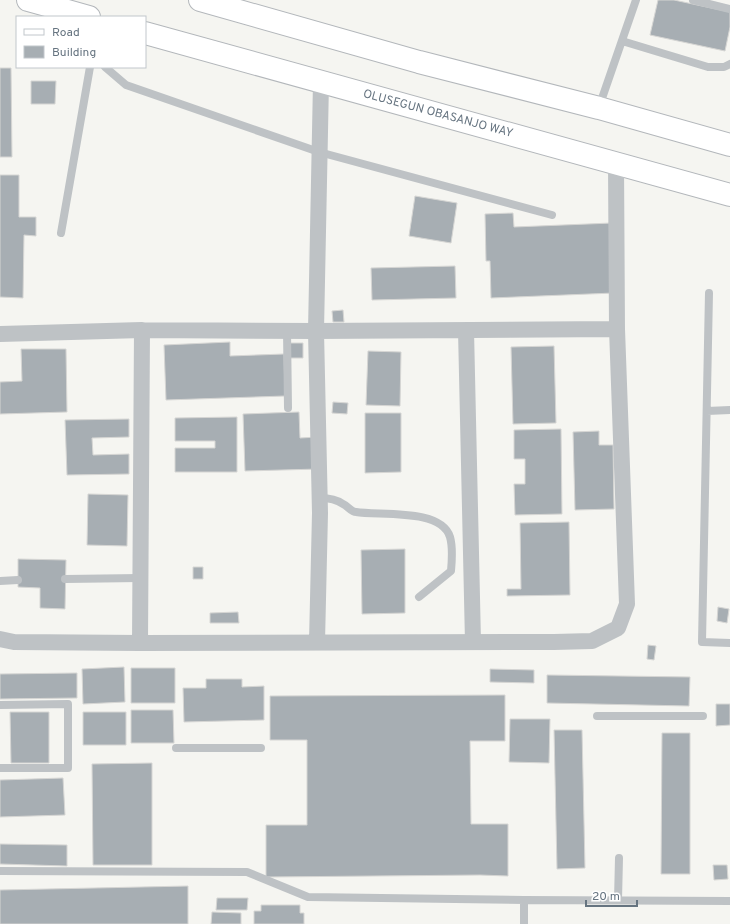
<svg xmlns="http://www.w3.org/2000/svg" width="730" height="924" viewBox="0 0 730 924" font-family="Overpass,sans-serif">
  <style>
    .building { fill: #a7aeb3; stroke: #d6d6d4 }
    .lines { fill: none; stroke-linecap: round; stroke-linejoin: round }
    .secondary-casing { stroke: #b3b7bb; stroke-width: 24 }
    .lane { stroke: #bec2c5; stroke-width: 8 }
    .street { stroke: #bec2c5; stroke-width: 16 }
    .secondary { stroke: #fff; stroke-width: 22 }
    .labels { text-anchor: middle; dominant-baseline: central; stroke-width: 4; stroke-linejoin: round; paint-order: stroke }
    .street-label { font-size: 12px; fill: #667480; stroke: #fff }
  </style>
  <rect width="100%" height="100%" fill="#f5f5f1"/>
  <!-- building -->
  <path class="building" d="M 658,0 L 674,0 L 730,12 L 730,27 L 725,51 L 650,35 Z
    M 0,68 L 11,68 L 12,157 L 0,157 Z
    M 31,81 L 56,81 L 55,104 L 31,104 Z
    M 0,175 L 19,175 L 19,217 L 36,217 L 36,236 L 24,235 L 23,298 L 0,297 Z
    M 415,196 L 457,203 L 451,243 L 409,236 Z
    M 513,213 L 514,227 L 612,223 L 614,293 L 491,298 L 490,261 L 486,261 L 485,214 Z
    M 455,266 L 456,298 L 372,300 L 371,268 Z
    M 343,310 L 344,322 L 333,322 L 332,311 Z
    M 230,342 L 230,356 L 284,354 L 285,396 L 166,400 L 164,345 Z
    M 290,343 L 303,343 L 303,358 L 290,358 Z
    M 554,346 L 556,423 L 513,424 L 511,347 Z
    M 21,349 L 66,349 L 67,412 L 0,414 L 0,382 L 22,381 Z
    M 368,351 L 401,352 L 400,406 L 366,405 Z
    M 333,402 L 348,403 L 347,414 L 332,413 Z
    M 299,412 L 300,438 L 318,437 L 319,469 L 245,471 L 243,414 Z
    M 365,413 L 401,413 L 401,472 L 365,473 Z
    M 237,417 L 237,472 L 175,472 L 175,448 L 215,448 L 215,441 L 175,441 L 175,418 Z
    M 129,419 L 129,437 L 92,438 L 93,455 L 129,454 L 129,474 L 67,475 L 65,420 Z
    M 561,429 L 562,514 L 515,515 L 514,484 L 525,484 L 525,459 L 514,459 L 514,430 Z
    M 599,431 L 599,445 L 613,445 L 614,509 L 575,510 L 573,432 Z
    M 88,494 L 128,495 L 127,546 L 87,545 Z
    M 569,522 L 570,595 L 507,596 L 507,589 L 521,589 L 520,523 Z
    M 405,549 L 405,613 L 362,614 L 361,550 Z
    M 18,559 L 66,560 L 65,609 L 40,608 L 40,588 L 18,587 Z
    M 193,567 L 203,567 L 203,579 L 193,579 Z
    M 718,607 L 729,609 L 727,623 L 717,621 Z
    M 238,612 L 239,623 L 210,623 L 210,613 Z
    M 648,645 L 656,646 L 654,660 L 647,659 Z
    M 124,667 L 125,702 L 83,704 L 82,669 Z
    M 131,668 L 175,668 L 175,703 L 131,703 Z
    M 490,669 L 534,670 L 534,683 L 490,682 Z
    M 77,673 L 77,698 L 0,699 L 0,674 Z
    M 547,675 L 690,677 L 689,706 L 547,703 Z
    M 206,679 L 242,679 L 242,687 L 264,686 L 264,720 L 184,722 L 183,688 L 206,688 Z
    M 505,695 L 505,741 L 470,741 L 471,824 L 508,824 L 508,876 L 480,875 L 266,877 L 266,825 L 307,825 L 307,740 L 270,740 L 270,696 Z
    M 716,704 L 730,704 L 730,725 L 716,726 Z
    M 131,710 L 173,710 L 174,743 L 131,743 Z
    M 10,712 L 49,712 L 49,763 L 11,763 Z
    M 83,712 L 126,712 L 126,745 L 83,745 Z
    M 510,719 L 550,719 L 549,763 L 509,762 Z
    M 554,730 L 582,730 L 585,868 L 557,869 Z
    M 662,733 L 690,733 L 690,874 L 661,874 Z
    M 152,763 L 152,865 L 93,865 L 92,764 Z
    M 63,778 L 65,815 L 0,817 L 0,780 Z
    M 0,844 L 67,845 L 67,866 L 0,864 Z
    M 713,865 L 727,865 L 728,879 L 714,880 Z
    M 188,886 L 188,924 L 0,924 L 0,890 Z
    M 217,898 L 248,898 L 247,910 L 216,910 Z
    M 261,905 L 300,905 L 300,913 L 304,913 L 304,924 L 254,924 L 254,911 L 261,911 Z
    M 212,912 L 241,913 L 241,924 L 211,924 Z"/>
  <g class="lines">
    <!-- secondary casing -->
    <g class="secondary-casing">
      <path id="secondary" d="M 28,0 L 89,17
        M 200,0 L 419,62 L 599,108 L 730,145
        M 145,33 L 730,195"/>
    </g>
    <!-- lane -->
    <path class="lane" d="M 693,0 L 730,9
      M 622,41 L 708,67 L 724,67 L 730,64
      M 105,67 L 126,85 L 319,152 L 552,215
      M 599,107 L 636,0
      M 61,233 L 90,67
      M 709,293 L 702,642 L 730,643
      M 287,330 L 288,408
      M 707,411 L 730,410
      M 320,498 C 329,498 336,499 343,504 C 348,506 351,512 356,512 C 379,516 441,508 450,537 C 453,547 452,560 451,571 L 419,597
      M 65,579 L 140,578
      M 0,581 L 18,580
      M 0,705 L 68,704 L 68,768 L 0,768
      M 597,716 L 703,716
      M 176,748 L 261,748
      M 0,871 L 247,872 L 308,897 L 524,900 L 730,901
      M 618,900 L 619,858
      M 524,924 L 524,900"/>
    <!-- street -->
    <path class="street" d="M 466,330 L 473,642
      M 0,334 L 142,330 L 316,331 L 617,329
      M 0,639 L 14,642 L 140,643 L 554,642 L 592,641 L 618,628 L 627,604 L 617,329 L 616,163
      M 317,642 L 320,513 L 316,331 L 321,82
      M 140,643 L 142,330"/>
    <!-- secondary -->
    <use href="#secondary" class="secondary"/>
  </g>
  <g class="labels">
    <!-- street labels -->
    <g class="street-label">
      <text transform="translate(438 114) rotate(15)">OLUSEGUN OBASANJO WAY</text>
    </g>
  </g>
  <!-- legend -->
  <rect x="16" y="16" width="130" height="52" fill="#ffffff" stroke="#c2c7cc"/>
  <rect x="24" y="29" width="20" height="6" fill="#ffffff" stroke="#c2c7cc"/>
  <text x="52" y="36" font-size="12" fill="#667480">Road</text>
  <rect x="24" y="46" width="20" height="12" fill="#a7aeb3" stroke="#c2c7cc"/>
  <text x="52" y="56" font-size="12" fill="#667480">Building</text>
  <!-- scale -->
  <path d="M586 900v6h51v-6" fill="none" stroke="#667480" stroke-width="2"/>
  <text x="592" y="900" font-size="12" fill="#667480" stroke="#ffffff" stroke-width="3" paint-order="stroke">20 m</text>
</svg>
